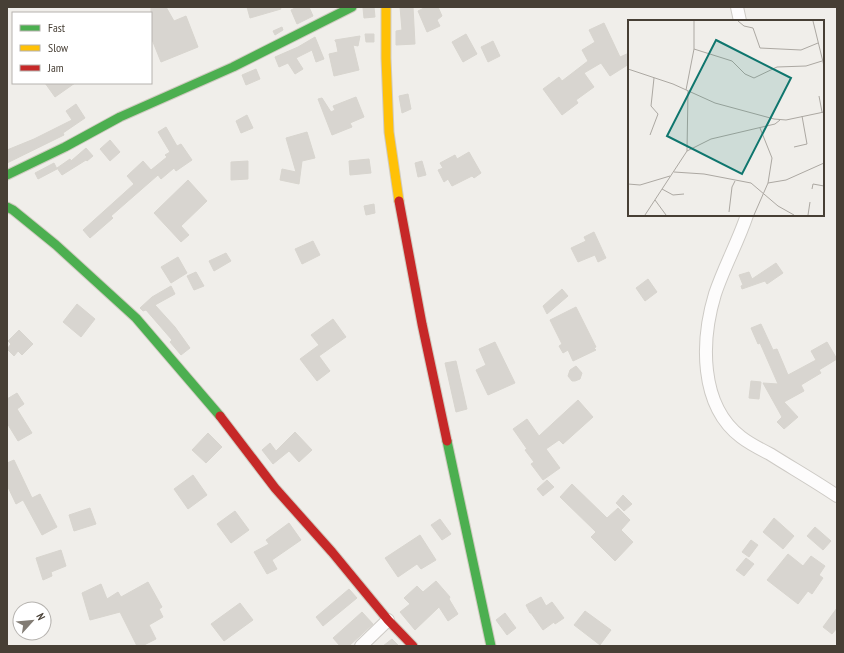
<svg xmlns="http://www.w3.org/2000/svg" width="844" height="653" viewBox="0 0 844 653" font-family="'PT Sans Narrow',sans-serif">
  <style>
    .building { fill: #d8d5d0; stroke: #d8d5cf }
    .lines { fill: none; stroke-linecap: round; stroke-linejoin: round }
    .street-casing { stroke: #cdcac5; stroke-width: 14 }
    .fast-casing { stroke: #d0cbc0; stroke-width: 11 }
    .slow-casing { stroke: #d0cbc0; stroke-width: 11 }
    .jam-casing { stroke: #d0cbc0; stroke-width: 11 }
    .street { stroke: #fdfcfc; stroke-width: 12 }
    .fast { stroke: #4caf50; stroke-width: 9 }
    .slow { stroke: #ffc107; stroke-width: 9 }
    .jam { stroke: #c62828; stroke-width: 9 }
    .inset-road { fill: none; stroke: #aca8a2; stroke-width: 1 }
    .view { fill: #0f766e; fill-opacity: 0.15; stroke: #0f766e; stroke-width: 2 }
    .inset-edge { fill: none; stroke: #473f35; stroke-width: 2 }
  </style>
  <rect width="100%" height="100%" fill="#f0eeea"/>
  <!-- building -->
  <path class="building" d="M 151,7 L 166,7 L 174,21 L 186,16 L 198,47 L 161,62 L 151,37 Z
    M 247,7 L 280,7 L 281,9 L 250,18 Z
    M 297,7 L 309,7 L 313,16 L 297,24 L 291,10 Z
    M 374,7 L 375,17 L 364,18 L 363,8 Z
    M 400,7 L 413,7 L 415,44 L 396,45 L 396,31 L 402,30 Z
    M 426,7 L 438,7 L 442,16 L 437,20 L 440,26 L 427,32 L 418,11 Z
    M 604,23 L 620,57 L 629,53 L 629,64 L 610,76 L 601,63 L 584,73 L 594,87 L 576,100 L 578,103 L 562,115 L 543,89 L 559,77 L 562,81 L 588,61 L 582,50 L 595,42 L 589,30 Z
    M 282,27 L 283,30 L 275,35 L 273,31 Z
    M 365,34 L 374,34 L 374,42 L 366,42 Z
    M 466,34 L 477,54 L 463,62 L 452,42 Z
    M 360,36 L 358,46 L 353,45 L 359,70 L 334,76 L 329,54 L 338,52 L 336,42 L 335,41 L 335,40 Z
    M 315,37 L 324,59 L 316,62 L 312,50 L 296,58 L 303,69 L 295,74 L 288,63 L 279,67 L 275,57 L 298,47 Z
    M 493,41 L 500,56 L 488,62 L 481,47 Z
    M 256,69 L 260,79 L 246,85 L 242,75 Z
    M 45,83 L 75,83 L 55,97 Z
    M 408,94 L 411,109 L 402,113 L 399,96 Z
    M 356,97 L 364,117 L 350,123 L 352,127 L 332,135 L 318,99 L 322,98 L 331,112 L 335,110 L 333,106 Z
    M 76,104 L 85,118 L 63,133 L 64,135 L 7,163 L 7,150 L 34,139 L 72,120 L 66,111 Z
    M 247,115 L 253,128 L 241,133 L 236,121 Z
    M 166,127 L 177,146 L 181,144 L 192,160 L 176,171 L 174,168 L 161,179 L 158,175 L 111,216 L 113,218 L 90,238 L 83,230 L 134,184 L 127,176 L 143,161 L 151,170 L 167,157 L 165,155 L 170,152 L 158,132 Z
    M 307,132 L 315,158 L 302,161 L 299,184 L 280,180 L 282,169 L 296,172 L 286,138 Z
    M 110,140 L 120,152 L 110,161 L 100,149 Z
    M 86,148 L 93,156 L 87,161 L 86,160 L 62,175 L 57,168 L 70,159 L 71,161 Z
    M 469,152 L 481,173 L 474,178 L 472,176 L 452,186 L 448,179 L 444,182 L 438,170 L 443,168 L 440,163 L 455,155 L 457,159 Z
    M 369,159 L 371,173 L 350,175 L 349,161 Z
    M 248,161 L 248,179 L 231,180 L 231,162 Z
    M 422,161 L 426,175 L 418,177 L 415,163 Z
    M 54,163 L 57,169 L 38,179 L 35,173 Z
    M 188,180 L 207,201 L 181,226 L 189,235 L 181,242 L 154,213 Z
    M 374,204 L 375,213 L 366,215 L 364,206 Z
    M 594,232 L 606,258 L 598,262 L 595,255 L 578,262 L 571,248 L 586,241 L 584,237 Z
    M 313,241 L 320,255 L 302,264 L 295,249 Z
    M 226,253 L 231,261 L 214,271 L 209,261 Z
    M 178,257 L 187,273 L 171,283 L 161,267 Z
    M 776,263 L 783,273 L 767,284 L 765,281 L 742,289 L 741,286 L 743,285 L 739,275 L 749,272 L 752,279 Z
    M 196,272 L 204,286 L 194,290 L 187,276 Z
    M 648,279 L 657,292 L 645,301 L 636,288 Z
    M 171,286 L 175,294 L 155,305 L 175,327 L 190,348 L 181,355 L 170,342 L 172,340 L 146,310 L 143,311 L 140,308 L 152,297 Z
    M 562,289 L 568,296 L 547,314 L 543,306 Z
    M 77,304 L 95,319 L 81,337 L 63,322 Z
    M 576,307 L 596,347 L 594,348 L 596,350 L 573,361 L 568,350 L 563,353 L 559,346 L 562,344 L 550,320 Z
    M 333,319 L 346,337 L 319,356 L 330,371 L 317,381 L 300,359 L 319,345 L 311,335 Z
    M 761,324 L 773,350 L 777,349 L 788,375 L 816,360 L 811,351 L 827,342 L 837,359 L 819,370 L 821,373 L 801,385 L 804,391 L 784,402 L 798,417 L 784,429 L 777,422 L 782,417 L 763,383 L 778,384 L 760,343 L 758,344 L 751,328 Z
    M 19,330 L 33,344 L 22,355 L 18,351 L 14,356 L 7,349 L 11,344 L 8,341 Z
    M 495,342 L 515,383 L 488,395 L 476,370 L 486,365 L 479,349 Z
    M 456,361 L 467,409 L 456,412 L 445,363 Z
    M 576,366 L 582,373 L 580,379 L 575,381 L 572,381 L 568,376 L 570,370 Z
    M 751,381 L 761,382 L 759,399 L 749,398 Z
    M 17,393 L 24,404 L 17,409 L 32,433 L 18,441 L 7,423 L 7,399 Z
    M 578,400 L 593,417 L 563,444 L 559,440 L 546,449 L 560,468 L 543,480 L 531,464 L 534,462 L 525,450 L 527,449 L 513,429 L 527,419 L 539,436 Z
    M 295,432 L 312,450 L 299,462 L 289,451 L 273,464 L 262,450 L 270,443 L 276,451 Z
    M 208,433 L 222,447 L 206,463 L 192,450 Z
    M 14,460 L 32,498 L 40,494 L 57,527 L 42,535 L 23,500 L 16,504 L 7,485 L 7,463 Z
    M 193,475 L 207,495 L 188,509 L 174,489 Z
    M 547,480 L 554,487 L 543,496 L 537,489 Z
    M 572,484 L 607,518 L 618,508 L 630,520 L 621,530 L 633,542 L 615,561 L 591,537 L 596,532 L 560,497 Z
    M 623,495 L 632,504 L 624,511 L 616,503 Z
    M 90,508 L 96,524 L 74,531 L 69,515 Z
    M 235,511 L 249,530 L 231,543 L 217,524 Z
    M 774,518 L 794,536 L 783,549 L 763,532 Z
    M 440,519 L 451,534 L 442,540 L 431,525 Z
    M 289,523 L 301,540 L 272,560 L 277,569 L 267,574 L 254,552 L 269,544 L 266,540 Z
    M 815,527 L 831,541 L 823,550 L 807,536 Z
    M 420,535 L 436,560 L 421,569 L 417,564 L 398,577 L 385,558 Z
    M 751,540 L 758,545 L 749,557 L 742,552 Z
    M 61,550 L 66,566 L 51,572 L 52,576 L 43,580 L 36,558 Z
    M 788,554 L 803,566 L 811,556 L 825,566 L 819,575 L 823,578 L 812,594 L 808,591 L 798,604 L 767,580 Z
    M 746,558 L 754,564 L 744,576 L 736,570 Z
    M 436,581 L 450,597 L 449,599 L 458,614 L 448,621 L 439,607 L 415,630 L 400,612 L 410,604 L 404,598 L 417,586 L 423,592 Z
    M 148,582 L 162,607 L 159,609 L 163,617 L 149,625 L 156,639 L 142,646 L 137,646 L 120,612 L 90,620 L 82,593 L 101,584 L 107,599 L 118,592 L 121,597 Z
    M 349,589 L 357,598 L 323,626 L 316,617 Z
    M 541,597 L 546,606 L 552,602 L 564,618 L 555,624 L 554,622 L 543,630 L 531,613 L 530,613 L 526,605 Z
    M 240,603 L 253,620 L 224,641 L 211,624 Z
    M 837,608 L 837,628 L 832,634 L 823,627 Z
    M 585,611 L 611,630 L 600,645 L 574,625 Z
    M 362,612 L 373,624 L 349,646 L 340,646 L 333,638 Z
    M 505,613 L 516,628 L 507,635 L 496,620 Z
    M 392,639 L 399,646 L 383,646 Z"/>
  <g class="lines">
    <!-- street casing -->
    <g class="street-casing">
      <path id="street" d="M 737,7 L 740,21
        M 747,215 C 738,242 724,267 715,294 C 701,340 699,405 741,437 C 750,444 760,449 770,454 C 792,468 815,481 837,496
        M 361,646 L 388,620"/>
    </g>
    <!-- fast casing -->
    <g class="fast-casing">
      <path id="fast" d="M 7,175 L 65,147 L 120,117 L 233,67 L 352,7
        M 7,207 L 13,210 L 56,245 L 136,318 L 220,416
        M 447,441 L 491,646"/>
    </g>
    <!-- slow casing -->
    <g class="slow-casing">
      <path id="slow" d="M 386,7 L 386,58 L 389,132 L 399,201"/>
    </g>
    <!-- jam casing -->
    <g class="jam-casing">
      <path id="jam" d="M 399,201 L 422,324 L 447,441
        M 220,416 L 275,488 L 332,552 L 388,620 L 413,646"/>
    </g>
    <!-- street -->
    <use href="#street" class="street"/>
    <!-- fast -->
    <use href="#fast" class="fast"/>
    <!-- slow -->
    <use href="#slow" class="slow"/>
    <!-- jam -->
    <use href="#jam" class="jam"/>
  </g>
  <!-- overview -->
  <g transform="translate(628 20)">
    <rect width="196" height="196" fill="#f0eeea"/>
    <path class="inset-road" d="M 110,1 L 116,6 L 125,8 L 132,28 L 173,30 L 190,23M 185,1 L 196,46M 66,29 L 104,41 L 117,54 L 126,58 L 149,47 L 178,46 L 194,41M 0,49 L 45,64 L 87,83 L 146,99 L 158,100 L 196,92M 58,70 L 66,29 L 66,1M 191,76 L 194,92M 132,108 L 144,138 L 140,163M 22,115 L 30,94 L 23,86 L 26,58M 166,127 L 179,124 L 174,96M 59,131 L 83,119 L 147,104 L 152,100M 46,152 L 76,154 L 123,163 L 150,186 L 166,195M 0,164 L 12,165 L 42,156M 34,169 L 45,175 L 56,174M 184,169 L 185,164 L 196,166M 27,180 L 38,195M 101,192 L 104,167 L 107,161M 17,195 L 59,131 L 60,71M 126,195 L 140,163 L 158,160 L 196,143M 180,195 L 182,182"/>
    <path class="view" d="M 88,20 L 163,58 L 114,154 L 39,116 Z"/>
    <rect width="196" height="196" class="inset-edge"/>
  </g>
  <!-- border -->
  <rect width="844" height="653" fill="none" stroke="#473f35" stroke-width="16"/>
  <!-- legend -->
  <rect x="12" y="12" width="140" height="72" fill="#ffffff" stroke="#b5b2ae"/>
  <rect x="20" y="25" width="20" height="6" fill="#4caf50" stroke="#b5b2ae"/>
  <text x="48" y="32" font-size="12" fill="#473f35">Fast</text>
  <rect x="20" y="45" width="20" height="6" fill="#ffc107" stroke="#b5b2ae"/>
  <text x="48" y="52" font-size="12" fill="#473f35">Slow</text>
  <rect x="20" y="65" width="20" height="6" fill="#c62828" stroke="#b5b2ae"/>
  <text x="48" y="72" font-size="12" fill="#473f35">Jam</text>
  <!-- north arrow -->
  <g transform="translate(32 621) rotate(63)"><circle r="19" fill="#ffffff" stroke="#b5b2ae"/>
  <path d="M0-3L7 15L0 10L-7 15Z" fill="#827c74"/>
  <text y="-6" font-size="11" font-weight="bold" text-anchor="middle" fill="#473f35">N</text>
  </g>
</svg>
